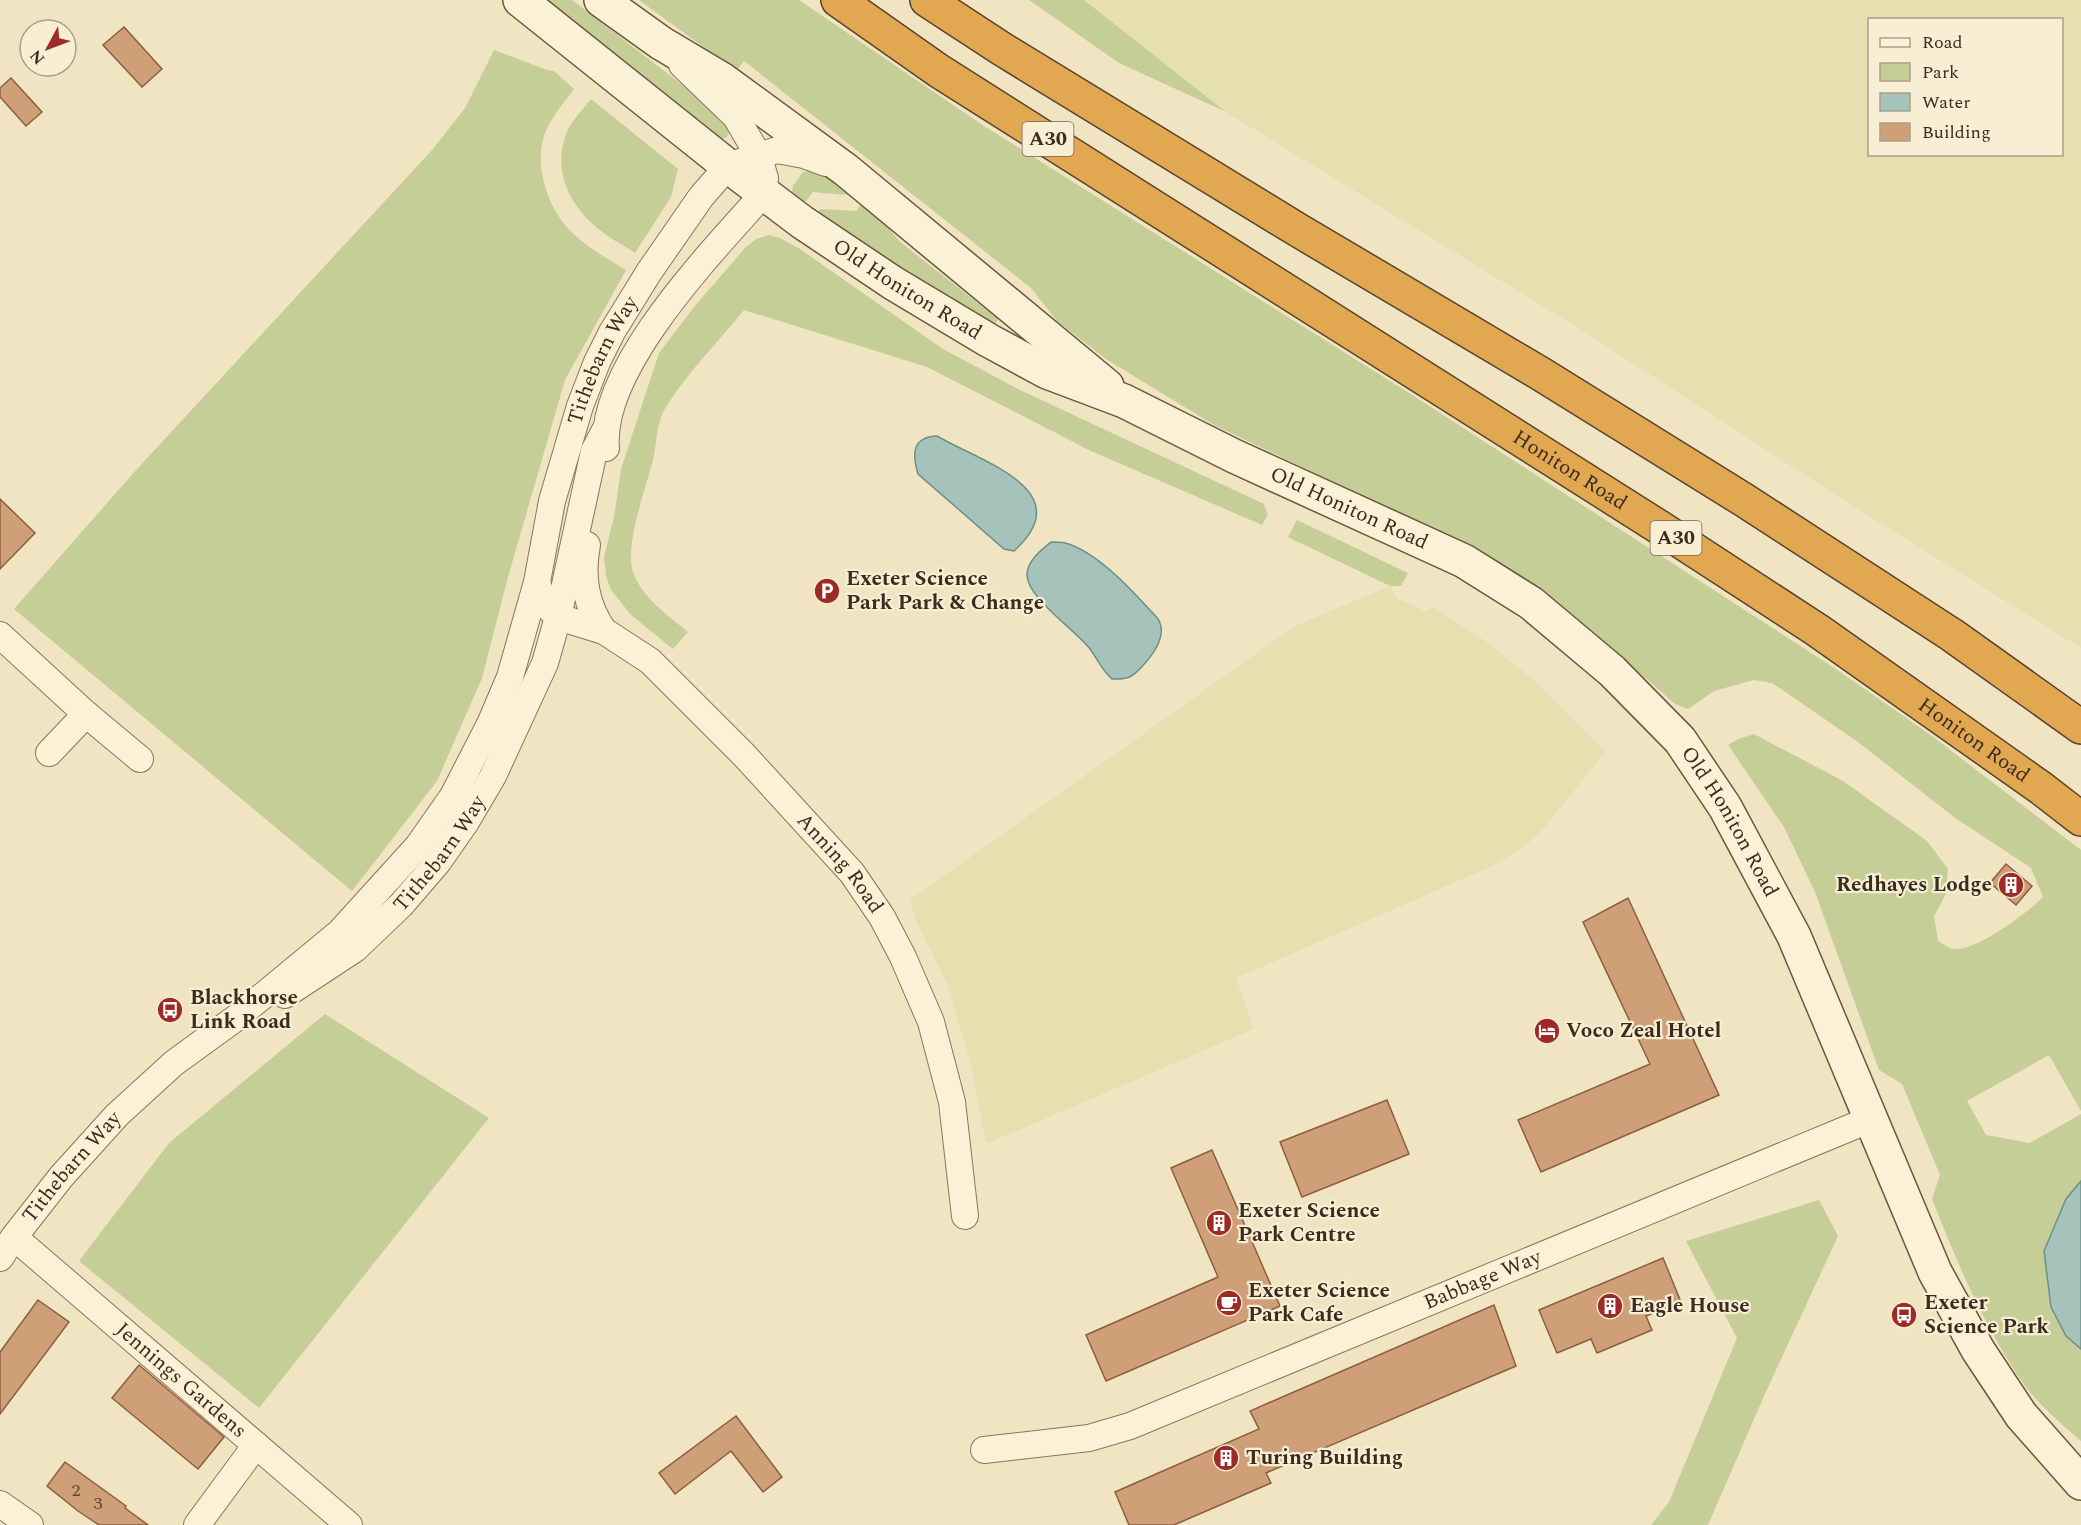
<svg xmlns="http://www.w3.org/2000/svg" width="2081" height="1525" viewBox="0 0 2081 1525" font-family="Spectral,serif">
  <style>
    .farmland { fill: #e6dfb0; fill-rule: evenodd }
    .green { fill: #c5ce96 }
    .water { fill: #a5c2bb; stroke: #6c9189; stroke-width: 1.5 }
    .building { fill: #cf9f77; stroke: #8b5f3e; stroke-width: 1.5 }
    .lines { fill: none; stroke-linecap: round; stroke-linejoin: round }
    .street-casing { stroke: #8a7559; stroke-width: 28 }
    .secondary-casing { stroke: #6c563c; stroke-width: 36 }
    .highway-casing { stroke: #58432d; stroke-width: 36 }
    .street { stroke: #faf1d7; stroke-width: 26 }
    .secondary { stroke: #faf1d7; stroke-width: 33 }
    .highway { stroke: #e2a851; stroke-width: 33 }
    .labels { text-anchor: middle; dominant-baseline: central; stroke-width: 4.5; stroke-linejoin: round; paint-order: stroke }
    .number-label { font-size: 18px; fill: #5f4934 }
    .shield { fill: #f7eed3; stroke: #736654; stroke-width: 1.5 }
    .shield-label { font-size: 20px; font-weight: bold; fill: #3a2c1e }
    .street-label { font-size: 21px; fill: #3a2c1e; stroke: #f7eed3 }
    .poi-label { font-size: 21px; font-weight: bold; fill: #3a2c1e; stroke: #f7eed3; text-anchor: start }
  </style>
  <rect width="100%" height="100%" fill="#f0e4c3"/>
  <!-- farmland -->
  <path class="farmland" d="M 1084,0 L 2081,0 L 2081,648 L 1845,501 L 1575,326 L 1226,112 ZM 1870,20 L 2062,20 L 2062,154 L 1870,154 Z
    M 1390,586 L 1397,598 L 1425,611 L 1433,607 L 1487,642 L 1535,681 L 1605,752 L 1544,828 L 1524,847 L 1492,866 L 1236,978 L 1254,1029 L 986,1144 L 971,1065 L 948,986 L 914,916 L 910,900 L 1295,626 Z"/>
  <!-- green -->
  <path class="green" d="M 539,0 L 572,0 L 720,114 L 730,130 L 727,137 L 720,140 Z
    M 639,0 L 799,0 L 984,126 L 1417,398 L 1836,669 L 1932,736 L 2081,850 L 2081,1111 L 2049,1055 L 1967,1101 L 1986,1135 L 2030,1143 L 2081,1114 L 2081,1181 L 2066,1199 L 2066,1336 L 2081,1349 L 2081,1441 C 2064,1427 2035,1401 2023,1383 C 1984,1327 1957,1262 1932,1199 L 1940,1175 L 1902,1084 L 1879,1070 L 1815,892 L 1784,827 L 1728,745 L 1738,739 L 1754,734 L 1843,781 L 1927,841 L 1948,869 L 1946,894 L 1934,916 L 1938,941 C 1943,944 1950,949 1955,949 C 1978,950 2027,913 2043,897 L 2031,868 L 1954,817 L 1858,742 L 1772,683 L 1754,680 L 1714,691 L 1688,709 L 1675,704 L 1593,632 L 1532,587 L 1460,543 L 1214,425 L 1106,359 L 1057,321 L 1031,288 L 744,61 L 736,71 Z
    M 1029,0 L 1084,0 L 1226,112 L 1119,63 Z
    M 494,50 L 547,70 L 554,71 L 574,89 C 564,103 550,118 544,136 C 539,152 540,170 545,186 C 558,231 588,247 626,270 L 565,380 L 508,577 L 482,678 L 437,781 L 352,891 L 14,609 L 137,469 L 433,149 L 465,108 Z
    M 591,99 L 678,169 L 671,197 L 635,253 C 622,244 607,237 596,227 C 568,203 552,168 567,132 C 572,120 583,109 591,99 Z
    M 811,171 L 822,173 L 850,192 L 848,195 L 813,192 L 805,202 L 792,192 L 793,186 L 803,172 Z
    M 864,201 L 879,216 L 899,241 L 998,319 L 995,324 L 892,262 L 818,212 L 821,209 L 856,211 Z
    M 769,235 L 780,238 L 800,249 L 943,349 L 1020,390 L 1264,504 L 1268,515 L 1262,525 L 1091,451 L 927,367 L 744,310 C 718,342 688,372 666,407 C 656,422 657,443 653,460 C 646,487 624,547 633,572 C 642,598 668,615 688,632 L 673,649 L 631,615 L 611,590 L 606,576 L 604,557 L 614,517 L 621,469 L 659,353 L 694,307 L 745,248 L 756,239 Z
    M 1297,520 L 1408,573 L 1401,586 L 1390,586 L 1288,537 Z
    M 325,1014 L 489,1118 L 259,1408 L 79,1261 L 169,1143 Z
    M 1819,1200 L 1838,1236 L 1764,1396 L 1708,1525 L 1651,1525 L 1669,1502 L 1737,1338 L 1686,1241 Z"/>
  <!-- water -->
  <path class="water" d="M 937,436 C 979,461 1082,490 1014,551 L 1004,549 L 918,474 C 912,454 912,437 937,436 Z
    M 1051,542 C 1055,542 1061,542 1065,543 C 1095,551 1128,586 1149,609 C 1152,613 1159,618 1160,623 C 1165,637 1155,651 1147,661 C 1135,675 1131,680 1112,679 C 1102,670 1098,660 1090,649 C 1076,630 1027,598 1027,575 C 1027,561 1041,550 1051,542 Z
    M 2081,1181 L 2081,1349 L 2066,1336 L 2051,1307 L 2044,1251 L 2066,1199 Z"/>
  <!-- building -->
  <path class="building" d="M 124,27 L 162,69 L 142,87 L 103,45 Z
    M 11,78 L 42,112 L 26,126 L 0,97 L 0,88 Z
    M 0,499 L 35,533 L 0,569 Z
    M 2006,864 L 2032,886 L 2016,905 L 1990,883 Z
    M 1628,898 L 1719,1095 L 1541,1172 L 1518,1120 L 1650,1064 L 1583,922 Z
    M 1387,1100 L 1409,1154 L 1302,1197 L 1280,1142 Z
    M 1212,1150 L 1280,1306 L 1106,1381 L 1086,1335 L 1218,1277 L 1171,1168 Z
    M 1663,1258 L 1681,1302 L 1646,1316 L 1652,1330 L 1597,1353 L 1591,1339 L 1557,1353 L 1539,1310 Z
    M 38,1300 L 69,1322 L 0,1414 L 0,1352 Z
    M 1494,1305 L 1516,1366 L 1266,1473 L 1271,1483 L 1174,1525 L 1129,1525 L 1115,1492 L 1259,1429 L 1250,1411 Z
    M 139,1365 L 224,1437 L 198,1469 L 112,1398 Z
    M 736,1416 L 782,1477 L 763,1492 L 731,1451 L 675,1494 L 659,1473 Z
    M 65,1462 L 126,1506 L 125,1508 L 148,1525 L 99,1525 L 78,1511 L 47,1486 Z"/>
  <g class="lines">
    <!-- street casing -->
    <g class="street-casing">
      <g id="street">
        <path d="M 606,448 C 599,367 713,251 764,193 L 765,178 L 758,155 L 736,117 L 682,65"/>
        <path d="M 587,545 C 581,576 586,606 604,631"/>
        <path id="s1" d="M 537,582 L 543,602 L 558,617 L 604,631 L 650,661 L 744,755 L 852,873 L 882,917 L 903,957 L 931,1022 L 952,1102 L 965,1216"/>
        <path d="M 0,635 L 86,714 L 140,759"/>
        <path d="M 49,753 L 86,714"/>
        <path id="s2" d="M 285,995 L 355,949 L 401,905 L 438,862 L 466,822 L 493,776 L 545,663 L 558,617 L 594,451 L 604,432"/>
        <path id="s3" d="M 14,1237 L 349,1525"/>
        <path id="s4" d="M 0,1258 L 14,1237 L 61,1177 L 117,1115 L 174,1063 L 236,1018 L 340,932 L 418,846 L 453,796 L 490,724 L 510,677 L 537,582 L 552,501 L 580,406 L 597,362 L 612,332 L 649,272 L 701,197 L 728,166 L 777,150 L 804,155 L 826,163"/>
        <path id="s5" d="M 984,1450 L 1089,1438 L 1130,1426 L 1871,1119"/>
        <path d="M 0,1504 L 30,1525"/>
        <path d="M 197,1525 L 256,1445"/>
      </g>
    </g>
    <!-- secondary casing -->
    <g class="secondary-casing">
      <g id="secondary">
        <path id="s6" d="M 520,0 L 728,166 L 802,222 L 893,283 L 988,340 L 1047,372 L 1124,401 L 1234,456 L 1464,561 L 1531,603 L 1612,671 L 1680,740 L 1725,807 L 1794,936 L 1935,1272 L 1978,1350 L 2021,1415 L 2081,1483"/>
        <path d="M 601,0 L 661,43 L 723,80 L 846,170 L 1107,386"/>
      </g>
    </g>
    <!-- highway casing -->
    <g class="highway-casing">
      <g id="highway">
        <path id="s7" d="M 838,0 L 939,71 L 1659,527 L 1817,630 L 2041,788 L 2081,819"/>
        <path d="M 927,0 L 1002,49 L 1298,230 L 1541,374 L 1744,500 L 1952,635 L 2081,727"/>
      </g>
    </g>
    <!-- street -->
    <use href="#street" class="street"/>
    <!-- secondary -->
    <use href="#secondary" class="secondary"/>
    <!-- highway -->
    <use href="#highway" class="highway"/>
  </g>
  <!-- icons -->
  <defs>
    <g id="parking-disc" transform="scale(1.35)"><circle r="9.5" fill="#9c2b27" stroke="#f7eed3"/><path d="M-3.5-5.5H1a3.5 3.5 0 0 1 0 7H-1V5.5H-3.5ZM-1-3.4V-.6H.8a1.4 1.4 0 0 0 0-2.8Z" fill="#fff"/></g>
    <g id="building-disc" transform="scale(1.35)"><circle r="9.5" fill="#9c2b27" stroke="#f7eed3"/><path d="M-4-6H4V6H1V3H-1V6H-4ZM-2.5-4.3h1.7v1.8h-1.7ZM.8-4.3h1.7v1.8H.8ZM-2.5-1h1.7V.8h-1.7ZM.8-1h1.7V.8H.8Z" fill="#fff"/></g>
    <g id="bus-disc" transform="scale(1.35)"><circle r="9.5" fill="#9c2b27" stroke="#f7eed3"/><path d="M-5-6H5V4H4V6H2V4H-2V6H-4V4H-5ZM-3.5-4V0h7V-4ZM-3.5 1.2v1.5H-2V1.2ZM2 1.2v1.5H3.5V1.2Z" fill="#fff"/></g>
    <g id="hotel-disc" transform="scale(1.35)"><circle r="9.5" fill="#9c2b27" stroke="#f7eed3"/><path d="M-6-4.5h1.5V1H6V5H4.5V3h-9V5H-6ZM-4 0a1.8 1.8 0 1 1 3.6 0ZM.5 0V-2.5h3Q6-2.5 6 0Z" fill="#fff"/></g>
    <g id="cafe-disc" transform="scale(1.35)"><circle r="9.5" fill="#9c2b27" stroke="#f7eed3"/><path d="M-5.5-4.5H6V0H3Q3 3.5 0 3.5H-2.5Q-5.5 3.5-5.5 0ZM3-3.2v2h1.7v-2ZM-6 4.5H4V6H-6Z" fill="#fff"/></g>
  </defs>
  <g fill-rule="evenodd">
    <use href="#parking-disc" x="827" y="591"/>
    <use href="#building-disc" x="2011" y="885"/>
    <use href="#bus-disc" x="170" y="1010"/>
    <use href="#hotel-disc" x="1547" y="1031"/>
    <use href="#building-disc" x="1219" y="1223"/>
    <use href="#cafe-disc" x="1229" y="1303"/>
    <use href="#building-disc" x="1610" y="1306"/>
    <use href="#bus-disc" x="1904" y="1315"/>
    <use href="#building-disc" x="1226" y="1458"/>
  </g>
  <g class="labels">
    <!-- number labels -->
    <g class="number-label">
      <text x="76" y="1490">2</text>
      <text x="98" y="1503">3</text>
    </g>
    <!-- shield labels -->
    <g class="shield">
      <rect x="1022.5" y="122" width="51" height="34" rx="4.5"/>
      <rect x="1650.5" y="521" width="51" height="34" rx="4.5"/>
    </g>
    <g class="shield-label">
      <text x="1048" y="139">A30</text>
      <text x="1676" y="538">A30</text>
    </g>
    <!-- street labels -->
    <g class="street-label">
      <text stroke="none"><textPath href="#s6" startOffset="484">Old Honiton Road</textPath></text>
      <text stroke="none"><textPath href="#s4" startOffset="1114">Tithebarn Way</textPath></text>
      <text stroke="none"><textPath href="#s7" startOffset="870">Honiton Road</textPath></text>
      <text stroke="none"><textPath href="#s6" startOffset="978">Old Honiton Road</textPath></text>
      <text stroke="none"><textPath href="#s7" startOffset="1356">Honiton Road</textPath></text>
      <text stroke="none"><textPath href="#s6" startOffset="1482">Old Honiton Road</textPath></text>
      <text stroke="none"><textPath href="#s2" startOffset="212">Tithebarn Way</textPath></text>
      <text stroke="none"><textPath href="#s1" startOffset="423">Anning Road</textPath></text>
      <text stroke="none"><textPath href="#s4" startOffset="116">Tithebarn Way</textPath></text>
      <text stroke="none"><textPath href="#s5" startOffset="530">Babbage Way</textPath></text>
      <text stroke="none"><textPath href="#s3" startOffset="220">Jennings Gardens</textPath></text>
    </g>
    <!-- poi labels -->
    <g class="poi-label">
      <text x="846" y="579">Exeter Science<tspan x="846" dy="24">Park Park &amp; Change</tspan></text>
      <text x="1992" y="885" text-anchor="end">Redhayes Lodge</text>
      <text x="190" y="998">Blackhorse<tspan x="190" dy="24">Link Road</tspan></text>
      <text x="1566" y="1031">Voco Zeal Hotel</text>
      <text x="1238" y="1211">Exeter Science<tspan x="1238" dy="24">Park Centre</tspan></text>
      <text x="1248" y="1291">Exeter Science<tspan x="1248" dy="24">Park Cafe</tspan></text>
      <text x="1924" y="1303">Exeter<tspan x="1924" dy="24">Science Park</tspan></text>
      <text x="1630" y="1306">Eagle House</text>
      <text x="1246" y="1458">Turing Building</text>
    </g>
  </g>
  <!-- legend -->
  <rect x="1868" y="18" width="195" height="138" fill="#f7eed3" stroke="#aba08b" stroke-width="1.5"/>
  <rect x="1880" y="38" width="30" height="9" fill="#faf1d7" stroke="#aba08b" stroke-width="1.5"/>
  <text x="1922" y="48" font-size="18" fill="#3a2c1e">Road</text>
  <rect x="1880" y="63" width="30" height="18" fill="#c5ce96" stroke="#aba08b" stroke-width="1.5"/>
  <text x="1922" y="78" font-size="18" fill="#3a2c1e">Park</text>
  <rect x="1880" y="93" width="30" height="18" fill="#a5c2bb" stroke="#aba08b" stroke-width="1.5"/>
  <text x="1922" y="108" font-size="18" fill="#3a2c1e">Water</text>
  <rect x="1880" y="123" width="30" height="18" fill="#cf9f77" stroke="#aba08b" stroke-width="1.5"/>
  <text x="1922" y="138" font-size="18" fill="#3a2c1e">Building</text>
  <!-- north arrow -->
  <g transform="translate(48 48) rotate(229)"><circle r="28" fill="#f7eed3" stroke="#aba08b" stroke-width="1.5"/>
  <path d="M0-4.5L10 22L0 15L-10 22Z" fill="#9c2b27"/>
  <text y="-9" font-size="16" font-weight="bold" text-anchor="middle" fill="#3a2c1e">N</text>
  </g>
</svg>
